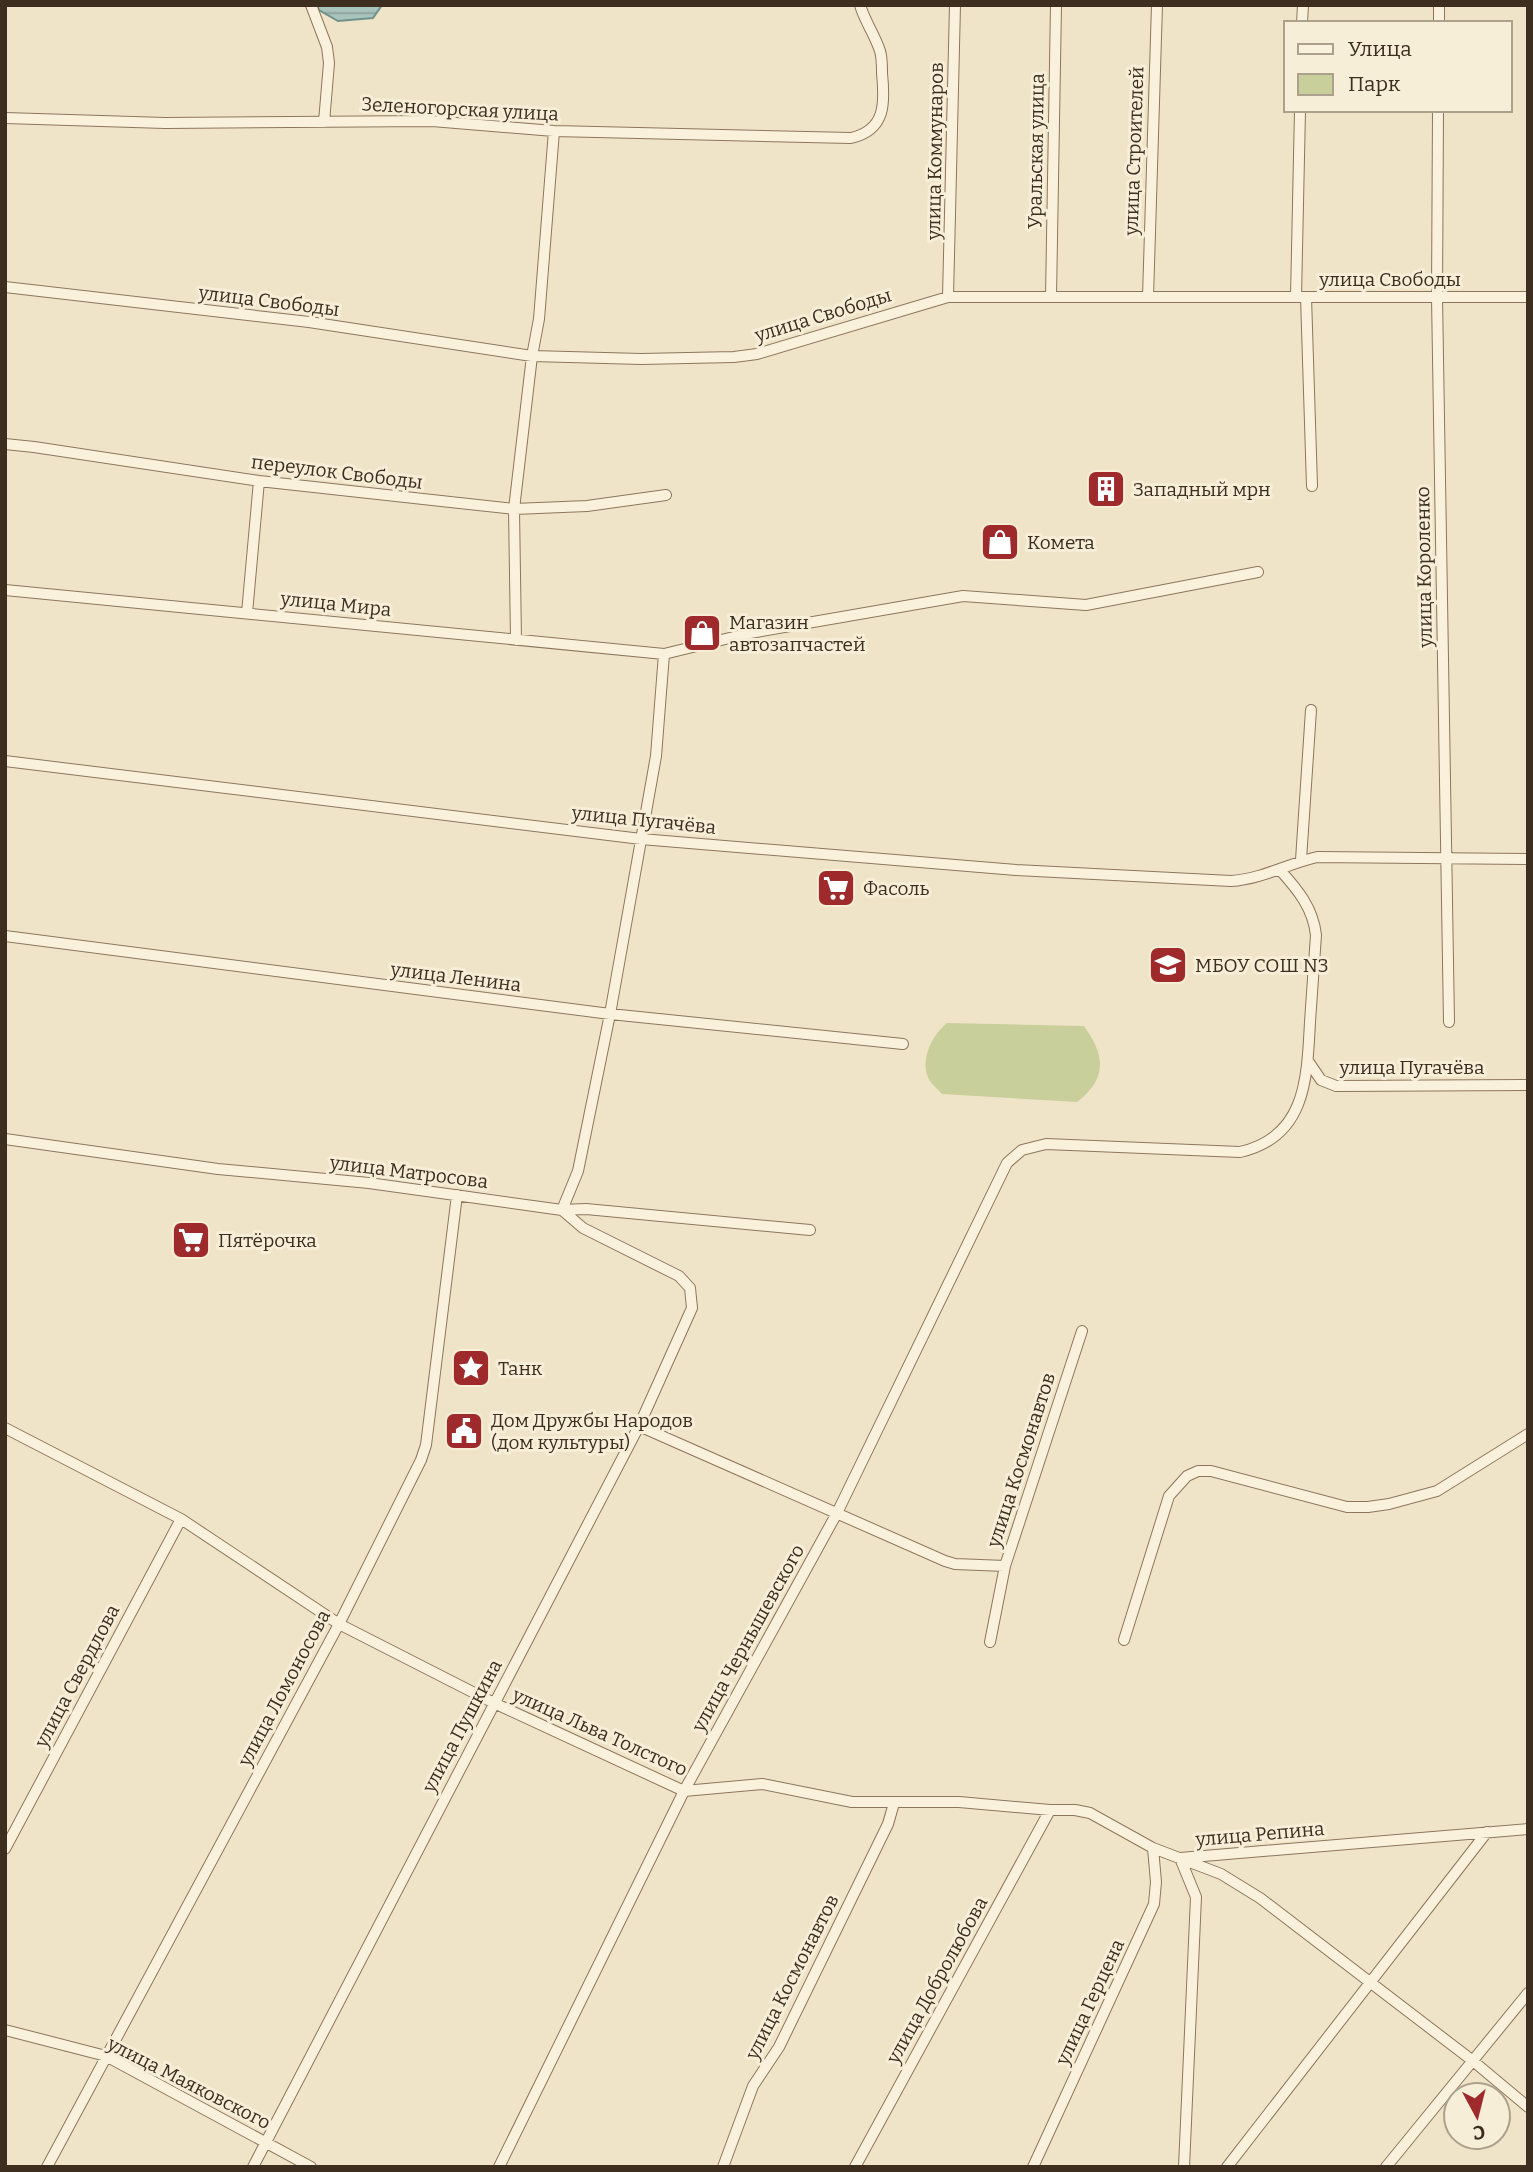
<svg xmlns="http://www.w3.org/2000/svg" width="1533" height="2172" viewBox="0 0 1533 2172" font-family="Bitter,serif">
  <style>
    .park { fill: #c9cf9b }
    .water { fill: url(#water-rules); stroke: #6f938a; stroke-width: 2 }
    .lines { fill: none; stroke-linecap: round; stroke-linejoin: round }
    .minor-casing { stroke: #8d765c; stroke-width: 12 }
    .minor { stroke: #faf1dc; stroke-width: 10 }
    .labels { text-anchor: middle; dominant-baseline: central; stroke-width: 6; stroke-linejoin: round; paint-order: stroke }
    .street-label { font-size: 19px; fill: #3d2e20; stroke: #f7eed8 }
    .poi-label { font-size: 19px; fill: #3d2e20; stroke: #f7eed8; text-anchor: start }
  </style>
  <defs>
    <pattern id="water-rules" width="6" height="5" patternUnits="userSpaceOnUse" patternTransform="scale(1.75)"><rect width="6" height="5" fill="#a9c4bc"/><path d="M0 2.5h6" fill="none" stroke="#8ba098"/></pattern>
  </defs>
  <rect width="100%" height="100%" fill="#f0e4c8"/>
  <!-- park -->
  <path class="park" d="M 947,1023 L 1084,1026 C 1105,1055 1108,1078 1077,1102 L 942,1094 C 938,1090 933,1085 930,1081 C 918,1062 932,1035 947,1023 Z"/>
  <!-- water -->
  <path class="water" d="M 317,5 L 382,5 L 373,18 L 338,21 L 319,10 Z"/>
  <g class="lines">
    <!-- minor casing -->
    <g class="minor-casing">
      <path id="minor" d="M 311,5 L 327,47 L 329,63 L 324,122
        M 1302,23 L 1303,5
        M 1439,23 L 1439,5
        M 1438,110 L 1437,297 L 1449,1022
        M 5,118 L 165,123 L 432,121 L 554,131 L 851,138 C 886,130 885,103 882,73 C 882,66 882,57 880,51 C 875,35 865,22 860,5
        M 5,287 L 309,322 L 532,356 L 641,359 L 734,357 L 757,354 L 948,297 L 1528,297
        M 948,297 L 955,5
        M 1051,297 L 1056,5
        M 1148,297 L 1157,5
        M 1296,297 L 1300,110
        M 1306,297 L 1312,486
        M 5,444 L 34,447 L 259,481 L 514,509 L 587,506 L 666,495
        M 5,590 L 664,654 L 750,633 L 963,596 L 1086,605 L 1258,572
        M 247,613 L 259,481
        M 516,640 L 514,509 L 532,356 L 539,319 L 554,131
        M 5,761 L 641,839 L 1016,870 L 1231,881 C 1262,879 1287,864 1317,857 L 1528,859
        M 1301,860 L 1311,710
        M 5,936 L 610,1014 L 903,1044
        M 1308,1061 L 1321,1080 L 1336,1086 L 1528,1085
        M 5,1139 L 218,1169 L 369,1183 L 562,1210 L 586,1209 L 810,1230
        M 562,1210 L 578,1171 L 610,1014 L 656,756 L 664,654
        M 639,1426 L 945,1561 L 955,1564 L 1005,1566
        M 5,1428 L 181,1519 L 339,1624 L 494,1703 L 684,1791 L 762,1784 L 852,1802 L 959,1802 L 1050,1810 L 1075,1810 L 1090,1813 L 1153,1848 L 1221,1874 L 1260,1898 L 1473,2061 L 1528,2107
        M 1124,1640 L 1169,1496 L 1187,1476 L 1198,1471 L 1211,1471 L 1347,1507 L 1368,1507 L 1389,1504 L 1437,1491 L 1528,1434
        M 990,1642 L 1005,1566 L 1082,1331
        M 5,1849 L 181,1519
        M 5,2030 L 106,2056 L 311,2167
        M 47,2167 L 339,1624 L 421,1460 L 426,1445 L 457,1195
        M 253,2167 L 639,1426 L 692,1308 L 690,1288 L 679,1276 L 583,1228 L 562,1210
        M 499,2167 L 684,1791 L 837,1513 L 1007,1163 L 1022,1150 L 1046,1144 L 1240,1152 C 1306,1137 1307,1079 1310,1022 C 1312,993 1314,964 1316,935 C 1313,908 1298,890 1280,870
        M 723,2167 L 753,2086 L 779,2047 L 888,1824 L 894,1803
        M 855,2167 L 1050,1810
        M 1033,2167 L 1154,1904 L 1156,1882 L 1153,1848
        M 1184,2167 L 1196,1897 L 1180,1858 L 1528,1829
        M 1227,2167 L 1487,1832
        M 1386,2167 L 1528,1993"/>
    </g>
    <!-- minor -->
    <use href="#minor" class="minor"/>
  </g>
  <!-- icons -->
  <defs>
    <g id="building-square" transform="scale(2.0125)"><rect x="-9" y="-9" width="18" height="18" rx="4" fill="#9e2a2b" stroke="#f7eed8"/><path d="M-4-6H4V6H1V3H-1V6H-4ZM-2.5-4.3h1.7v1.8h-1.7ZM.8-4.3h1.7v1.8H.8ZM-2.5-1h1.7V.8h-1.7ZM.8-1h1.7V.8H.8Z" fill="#fff"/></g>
    <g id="shop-square" transform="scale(2.0125)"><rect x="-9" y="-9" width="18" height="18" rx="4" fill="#9e2a2b" stroke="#f7eed8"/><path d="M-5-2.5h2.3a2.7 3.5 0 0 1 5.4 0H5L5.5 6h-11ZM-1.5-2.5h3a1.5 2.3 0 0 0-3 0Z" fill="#fff"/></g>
    <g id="supermarket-square" transform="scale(2.0125)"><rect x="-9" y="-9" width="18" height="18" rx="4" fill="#9e2a2b" stroke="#f7eed8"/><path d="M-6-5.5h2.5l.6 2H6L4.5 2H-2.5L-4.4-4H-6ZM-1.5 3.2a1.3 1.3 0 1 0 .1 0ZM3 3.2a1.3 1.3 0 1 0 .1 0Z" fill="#fff"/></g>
    <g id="school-square" transform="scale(2.0125)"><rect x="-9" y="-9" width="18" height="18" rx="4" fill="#9e2a2b" stroke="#f7eed8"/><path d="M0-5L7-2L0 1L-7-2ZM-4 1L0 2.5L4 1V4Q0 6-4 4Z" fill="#fff"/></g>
    <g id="sight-square" transform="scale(2.0125)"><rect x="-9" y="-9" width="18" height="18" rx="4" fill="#9e2a2b" stroke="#f7eed8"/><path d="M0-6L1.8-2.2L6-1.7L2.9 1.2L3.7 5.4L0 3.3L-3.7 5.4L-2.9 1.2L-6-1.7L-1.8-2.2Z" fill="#fff"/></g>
    <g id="civic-square" transform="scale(2.0125)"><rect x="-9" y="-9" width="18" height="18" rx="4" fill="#9e2a2b" stroke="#f7eed8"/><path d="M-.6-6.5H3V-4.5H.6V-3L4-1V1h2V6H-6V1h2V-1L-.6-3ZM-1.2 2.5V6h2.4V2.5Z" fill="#fff"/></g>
  </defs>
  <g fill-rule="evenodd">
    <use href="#building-square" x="1106" y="489"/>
    <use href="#shop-square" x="1000" y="542"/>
    <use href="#shop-square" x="702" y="633"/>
    <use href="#supermarket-square" x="836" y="888"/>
    <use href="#school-square" x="1168" y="965"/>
    <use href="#supermarket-square" x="191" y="1240"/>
    <use href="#sight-square" x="471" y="1368"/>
    <use href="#civic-square" x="464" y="1431"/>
  </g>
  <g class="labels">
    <!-- street labels -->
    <g class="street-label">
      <text transform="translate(460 109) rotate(3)">Зеленогорская улица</text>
      <text transform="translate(935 151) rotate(-89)">улица Коммунаров</text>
      <text transform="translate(1036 151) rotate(-89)">Уральская улица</text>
      <text transform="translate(1134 151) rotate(-88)">улица Строителей</text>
      <text x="1390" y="279">улица Свободы</text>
      <text transform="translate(269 301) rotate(7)">улица Свободы</text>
      <text transform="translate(823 315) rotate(-17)">улица Свободы</text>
      <text transform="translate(337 472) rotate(7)">переулок Свободы</text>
      <text transform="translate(1424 567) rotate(-91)">улица Короленко</text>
      <text transform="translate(336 604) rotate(6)">улица Мира</text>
      <text transform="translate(644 820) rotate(6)">улица Пугачёва</text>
      <text transform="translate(456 977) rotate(7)">улица Ленина</text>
      <text x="1412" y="1067">улица Пугачёва</text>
      <text transform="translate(409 1172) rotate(7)">улица Матросова</text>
      <text transform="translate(1021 1460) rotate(-72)">улица Космонавтов</text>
      <text transform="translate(748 1638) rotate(-61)">улица Чернышевского</text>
      <text transform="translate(77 1676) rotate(-62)">улица Свердлова</text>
      <text transform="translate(284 1688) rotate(-62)">улица Ломоносова</text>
      <text transform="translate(462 1726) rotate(-62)">улица Пушкина</text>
      <text transform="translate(600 1732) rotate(24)">улица Льва Толстого</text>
      <text transform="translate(1260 1834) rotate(-5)">улица Репина</text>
      <text transform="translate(792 1977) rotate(-63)">улица Космонавтов</text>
      <text transform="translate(937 1980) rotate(-61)">улица Добролюбова</text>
      <text transform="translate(1090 2002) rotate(-65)">улица Герцена</text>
      <text transform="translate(189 2083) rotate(27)">улица Маяковского</text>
    </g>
    <!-- poi labels -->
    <g class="poi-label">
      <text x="1133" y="489">Западный мрн</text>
      <text x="1027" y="542">Комета</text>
      <text x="729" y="622">Магазин<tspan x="729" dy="22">автозапчастей</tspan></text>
      <text x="863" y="888">Фасоль</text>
      <text x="1195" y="965">МБОУ СОШ N3</text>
      <text x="218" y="1240">Пятёрочка</text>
      <text x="498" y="1368">Танк</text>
      <text x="491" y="1420">Дом Дружбы Народов<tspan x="491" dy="22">(дом культуры)</tspan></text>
    </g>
  </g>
  <!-- border -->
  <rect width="1533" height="2172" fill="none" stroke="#3d2e20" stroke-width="14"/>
  <!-- legend -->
  <rect x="1284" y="21" width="228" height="91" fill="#f7eed8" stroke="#ada18e" stroke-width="2"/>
  <rect x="1298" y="44" width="35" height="10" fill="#faf1dc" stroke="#ada18e" stroke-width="2"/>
  <text x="1348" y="56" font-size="21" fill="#3d2e20">Улица</text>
  <rect x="1298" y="74" width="35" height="21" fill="#c9cf9b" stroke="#ada18e" stroke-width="2"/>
  <text x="1348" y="91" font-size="21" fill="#3d2e20">Парк</text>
  <!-- north arrow -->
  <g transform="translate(1477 2116) rotate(173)"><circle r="33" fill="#f7eed8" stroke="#ada18e" stroke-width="2"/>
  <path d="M0-5L12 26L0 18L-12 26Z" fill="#9e2a2b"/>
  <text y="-10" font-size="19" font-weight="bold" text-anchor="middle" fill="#3d2e20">С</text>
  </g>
</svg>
